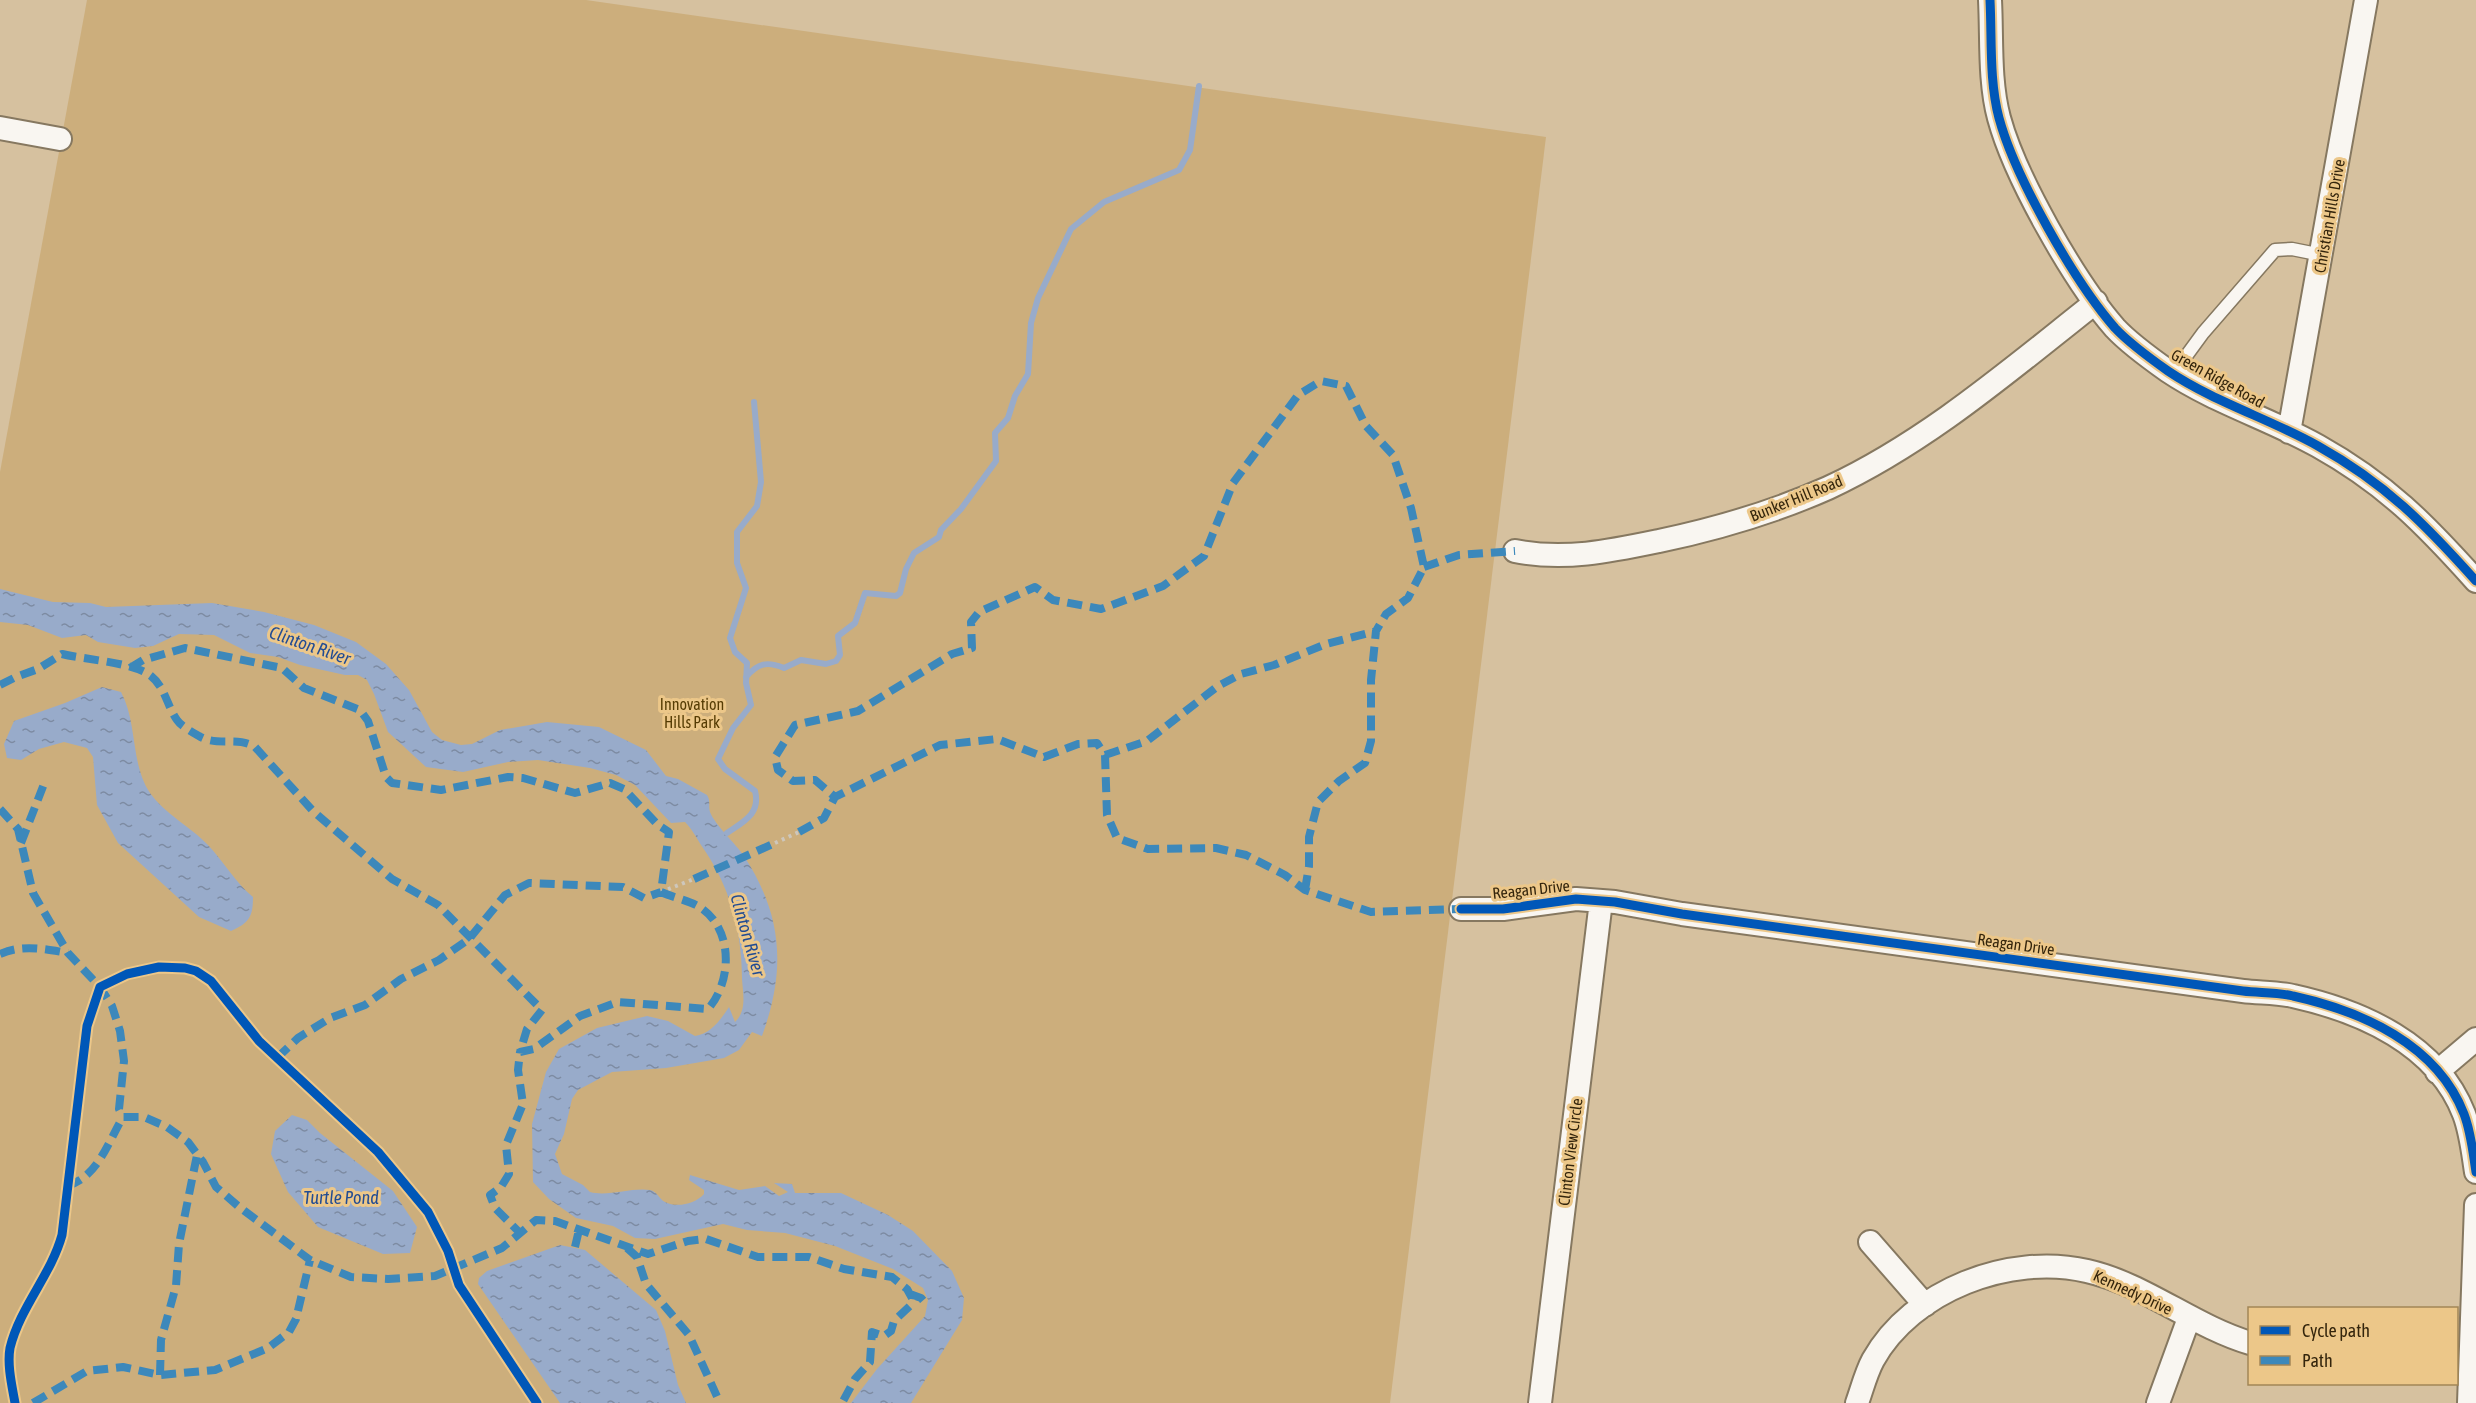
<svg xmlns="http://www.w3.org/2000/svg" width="2476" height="1403" viewBox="0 0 2476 1403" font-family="'Asap Condensed',sans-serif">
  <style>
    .park { fill: #ccae7c }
    .water { fill: url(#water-ripples) }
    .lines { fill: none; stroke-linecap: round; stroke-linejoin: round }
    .stream { stroke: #98abca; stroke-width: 6 }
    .lane-casing { stroke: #867860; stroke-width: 15 }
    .street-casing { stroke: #867860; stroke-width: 26 }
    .path { stroke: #cec7bc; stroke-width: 4; stroke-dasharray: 3 4.5; stroke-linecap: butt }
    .lane { stroke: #f9f6f1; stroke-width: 12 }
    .street { stroke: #f9f6f1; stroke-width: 22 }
    .quiet { stroke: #3c88bb; stroke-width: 8; stroke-dasharray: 15 8; stroke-linecap: butt }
    .cycleway-casing { stroke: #ecc789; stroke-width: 13 }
    .cycleway { stroke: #0057b8; stroke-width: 9 }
    .labels { text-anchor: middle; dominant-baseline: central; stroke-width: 6; stroke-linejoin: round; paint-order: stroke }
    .street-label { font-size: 16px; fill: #34250c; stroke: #ecc789 }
    .park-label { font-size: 16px; fill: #563c04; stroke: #ecc789 }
    .water-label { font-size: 18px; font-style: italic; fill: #224c93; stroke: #ecc789 }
  </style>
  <defs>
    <pattern id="water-ripples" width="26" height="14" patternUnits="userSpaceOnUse" patternTransform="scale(1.5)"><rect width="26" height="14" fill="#98abca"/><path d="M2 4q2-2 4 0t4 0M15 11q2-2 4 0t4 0" fill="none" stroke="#7d8ba2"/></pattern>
  </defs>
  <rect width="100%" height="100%" fill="#d6c19f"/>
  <!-- park -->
  <path class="park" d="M 87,0 L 586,0 L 1546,137 L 1390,1403 L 0,1403 L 0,472 Z"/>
  <!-- water -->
  <path class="water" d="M 0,589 L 53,602 L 90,603 L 106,607 L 212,603 L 264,612 L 314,625 L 356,642 L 386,664 L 409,690 L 432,732 L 442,740 L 461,745 L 472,744 L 500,730 L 547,722 L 599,727 L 646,750 L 666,776 L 678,779 L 707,795 C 711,801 708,806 710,812 C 715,825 736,844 744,856 C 783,916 786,970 762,1036 L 752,1032 L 739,1050 L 724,1058 L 666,1068 L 612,1072 L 578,1090 L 572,1099 L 564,1134 L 555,1154 L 562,1174 L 583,1185 L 590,1192 C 608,1197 632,1187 650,1190 C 657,1191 659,1199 665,1202 C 677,1208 695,1204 704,1194 L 704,1190 L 689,1180 L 690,1175 L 739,1190 L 765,1186 L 779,1196 L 788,1192 L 774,1183 L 792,1184 L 795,1193 L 841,1193 L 888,1215 L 913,1231 L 952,1271 L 964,1298 L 962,1320 L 911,1403 L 851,1403 L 877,1369 L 925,1316 L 928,1300 L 923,1288 L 893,1269 L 835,1246 L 785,1233 L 747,1230 L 723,1224 L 655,1239 L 635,1238 L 613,1226 L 576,1218 L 549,1199 L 533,1182 L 532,1124 L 546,1072 L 559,1049 L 597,1028 L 647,1016 L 668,1021 L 695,1036 C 711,1034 721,1019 729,1007 L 735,1022 C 747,1011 743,994 742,979 C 742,930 730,886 701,845 C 696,837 692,829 685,822 L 671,823 L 635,785 L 616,775 L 590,768 L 538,760 L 508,762 L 463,772 L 426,767 L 388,732 L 374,694 L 367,680 L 358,675 L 345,675 L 300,665 L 278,657 L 250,653 L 214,635 L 179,634 L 153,646 L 135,648 L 98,642 L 86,635 L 62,638 L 28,625 L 0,622 Z
    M 102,687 L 121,692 C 138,724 130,763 150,793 C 165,814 191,827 208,845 C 224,862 235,882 253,897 C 253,917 249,923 231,931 L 199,917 L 118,843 L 97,805 L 93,757 L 87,748 L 64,742 L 39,749 L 21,760 L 7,758 L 4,744 L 14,721 L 65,703 Z
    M 292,1115 L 307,1120 L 320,1133 L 393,1191 L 417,1227 L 410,1253 L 383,1254 L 318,1227 L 288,1192 L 271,1154 L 275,1131 Z
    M 560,1245 L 585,1250 L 656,1310 L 665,1331 L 678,1385 L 686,1403 L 560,1403 L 478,1284 L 479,1278 L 487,1271 Z"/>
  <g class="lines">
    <!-- stream -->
    <path class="stream" d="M 746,677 C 758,663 767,661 784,668 L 801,660 L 826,664 L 836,661 L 840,655 L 838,636 L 855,623 L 865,593 L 896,596 L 900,593 L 906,569 L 914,553 L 939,537 L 941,530 L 961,509 L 996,461 L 995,433 L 1008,418 L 1015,396 L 1028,374 L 1031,323 L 1038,298 L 1071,229 L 1104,202 L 1179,170 L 1190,150 L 1199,86
      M 727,833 C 743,822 761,814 755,791 L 725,769 L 718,759 L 733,728 L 751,705 L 746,683 L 747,663 L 735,652 L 730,638 L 746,588 L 737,563 L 737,532 L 757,506 L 761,482 L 754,402"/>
    <!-- lane casing -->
    <g class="lane-casing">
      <path id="lane" d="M 2173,374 L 2203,333 L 2275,250 L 2292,249 L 2322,255"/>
    </g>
    <!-- street casing -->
    <g class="street-casing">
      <path id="street" d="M 1990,0 C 1992,38 1989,81 1999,118 C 2015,177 2074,281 2115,328 C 2129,343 2151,359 2168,371 C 2214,402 2270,419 2318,446 C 2386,484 2425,524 2476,581
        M 0,128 L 60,139
        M 2289,432 L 2366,0
        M 1515,551 C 1564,561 1611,551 1659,541 C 1716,529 1774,512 1828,488 C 1927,442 2011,369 2096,302
        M 1461,909 L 1503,909 L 1576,899 L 1615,902 L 1682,914 L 2243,991 C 2259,993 2277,992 2293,996 C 2361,1011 2437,1044 2464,1114 C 2471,1132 2473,1153 2476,1172
        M 2437,1072 L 2476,1039
        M 1870,1242 L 1925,1305
        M 1540,1403 L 1601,901
        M 1857,1403 C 1862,1389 1866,1373 1873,1360 C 1912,1290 2010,1253 2087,1271 C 2145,1284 2193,1326 2250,1343
        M 2158,1403 L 2189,1318
        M 2469,1403 L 2476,1205"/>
    </g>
    <!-- path -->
    <path class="path" d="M 775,843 L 799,832
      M 661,892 L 694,879"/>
    <!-- lane -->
    <use href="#lane" class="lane"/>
    <!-- street -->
    <use href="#street" class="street"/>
    <!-- quiet -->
    <path class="quiet" d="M 1424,567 L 1459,555 L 1515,551
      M 130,668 L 143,660 L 185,648 L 282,668 L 304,688 L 360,710 L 368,721 L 386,777 L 392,783 L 441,790 L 508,777 L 523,778 L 575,793 L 610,783 L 624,789 L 658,825 L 669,832 L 661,892 C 672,897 686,900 696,905 C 734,925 733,981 708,1009 L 618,1002 L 580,1016 L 534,1049 L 520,1052 L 518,1070 L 523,1104 L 506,1145 L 509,1174 L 501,1187 L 490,1195 L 495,1208 L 520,1233
      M 0,685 L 16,677 L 38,669 L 62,654 C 86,660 133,662 151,676 C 165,687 167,706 177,720 C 181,726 192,732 199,736 C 217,747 238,736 255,747 L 313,811 L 392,879 L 438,905 L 542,1010 L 527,1029 L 520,1052
      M 1105,755 L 1147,741 L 1218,686 L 1241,674 L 1274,665 L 1326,644 L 1376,631
      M 0,809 L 18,829 L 33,893 L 68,953 L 100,987 L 112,1006 L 120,1031 L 124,1061 L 119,1109 L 123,1117
      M 799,832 L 824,818 L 835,797
      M 21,843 L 44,784
      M 694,879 L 775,843
      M 1305,890 L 1309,866 L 1309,837 L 1318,802 L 1339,781 L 1365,763 L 1371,741 L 1371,680 L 1376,631 L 1386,614 L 1408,598 L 1424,567 L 1411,508 L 1393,455 L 1366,426 L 1346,386 L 1321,381 L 1298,395 L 1233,483 L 1204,556 L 1163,586 L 1101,609 L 1053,600 L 1035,587 L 979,612 L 971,622 L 972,648 L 952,654 L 858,711 L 795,725 L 775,757 L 778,770 L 793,781 L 815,780 L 835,797 L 940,745 L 997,739 L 1044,757 L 1078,744 L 1097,743 L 1105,755 L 1107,815 L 1117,838 L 1148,849 L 1216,848 L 1246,855 L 1285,875 L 1305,890 L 1371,912 L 1461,909
      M 0,954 C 23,944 44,949 68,953
      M 277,1058 L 298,1038 L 330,1018 L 365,1005 L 401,979 L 439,960 L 469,939 L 505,895 L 529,883 L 623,887 L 644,898 L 661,892
      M 67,1186 C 98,1177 108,1142 123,1117 L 144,1117 L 167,1127 L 188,1142 L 203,1162 L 216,1187 L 238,1206 L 310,1260 L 351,1277 L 388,1279 L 435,1276 L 502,1248 L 536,1220 L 555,1221 L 648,1254 L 688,1241 L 706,1239 L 758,1257 L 809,1257 L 844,1269 L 892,1277 L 907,1289 L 912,1298 L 911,1305 L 894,1321 L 891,1331 L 884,1336 L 872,1332 L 870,1362 L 855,1379 L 842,1403
      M 575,1247 L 579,1230
      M 627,1248 L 637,1257 L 646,1284 L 689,1335 L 720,1403
      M 910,1294 L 921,1298 L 928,1306
      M 160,1375 L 161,1340 L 176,1286 L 179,1244 L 197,1155
      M 33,1403 L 87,1371 L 123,1367 L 160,1375 L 215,1370 L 268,1348 L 289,1332 L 296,1319 L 310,1260"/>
    <!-- cycleway casing -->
    <g class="cycleway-casing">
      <path id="cycleway" d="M 1990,0 C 1992,38 1989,81 1999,118 C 2015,177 2074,281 2115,328 C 2129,343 2151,359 2168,371 C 2214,402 2270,419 2318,446 C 2386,484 2425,524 2476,581
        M 1461,909 L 1503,909 L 1576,899 L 1615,902 L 1682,914 L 2243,991 C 2259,993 2277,992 2293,996 C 2361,1011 2437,1044 2464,1114 C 2471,1132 2473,1153 2476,1172
        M 15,1403 C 12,1386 7,1365 10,1348 C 20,1307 51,1275 62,1235 L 87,1026 L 100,987 L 127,974 L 159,967 L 185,968 L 196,971 L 211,981 L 259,1041 L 378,1152 L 428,1212 L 448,1251 L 459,1285 L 537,1403"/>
    </g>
    <!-- cycleway -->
    <use href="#cycleway" class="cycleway"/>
  </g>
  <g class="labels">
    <!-- street labels -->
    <g class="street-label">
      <text transform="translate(2329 216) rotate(-80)">Christian Hills Drive</text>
      <text transform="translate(2218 378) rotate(29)">Green Ridge Road</text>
      <text transform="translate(1796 498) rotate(-22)">Bunker Hill Road</text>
      <text transform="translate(1531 889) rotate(-6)">Reagan Drive</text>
      <text transform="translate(2016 944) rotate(8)">Reagan Drive</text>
      <text transform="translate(1570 1152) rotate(-83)">Clinton View Circle</text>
      <text transform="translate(2133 1292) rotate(25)">Kennedy Drive</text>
    </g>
    <!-- park labels -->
    <g class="park-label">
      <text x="692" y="704">Innovation<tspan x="692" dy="18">Hills Park</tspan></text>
    </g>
    <!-- water labels -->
    <g class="water-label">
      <text transform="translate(310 645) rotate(19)">Clinton River</text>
      <text transform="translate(748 935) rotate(74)">Clinton River</text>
      <text x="341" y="1197">Turtle Pond</text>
    </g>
  </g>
  <!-- legend -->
  <rect x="2248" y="1307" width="210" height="78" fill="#ecc789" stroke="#a28657" stroke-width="1.5"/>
  <rect x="2260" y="1326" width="30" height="9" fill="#0057b8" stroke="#a28657" stroke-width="1.5"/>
  <text x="2302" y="1337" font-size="18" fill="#34250c">Cycle path</text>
  <rect x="2260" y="1356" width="30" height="9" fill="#3c88bb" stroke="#a28657" stroke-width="1.5"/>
  <text x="2302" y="1367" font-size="18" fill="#34250c">Path</text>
</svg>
